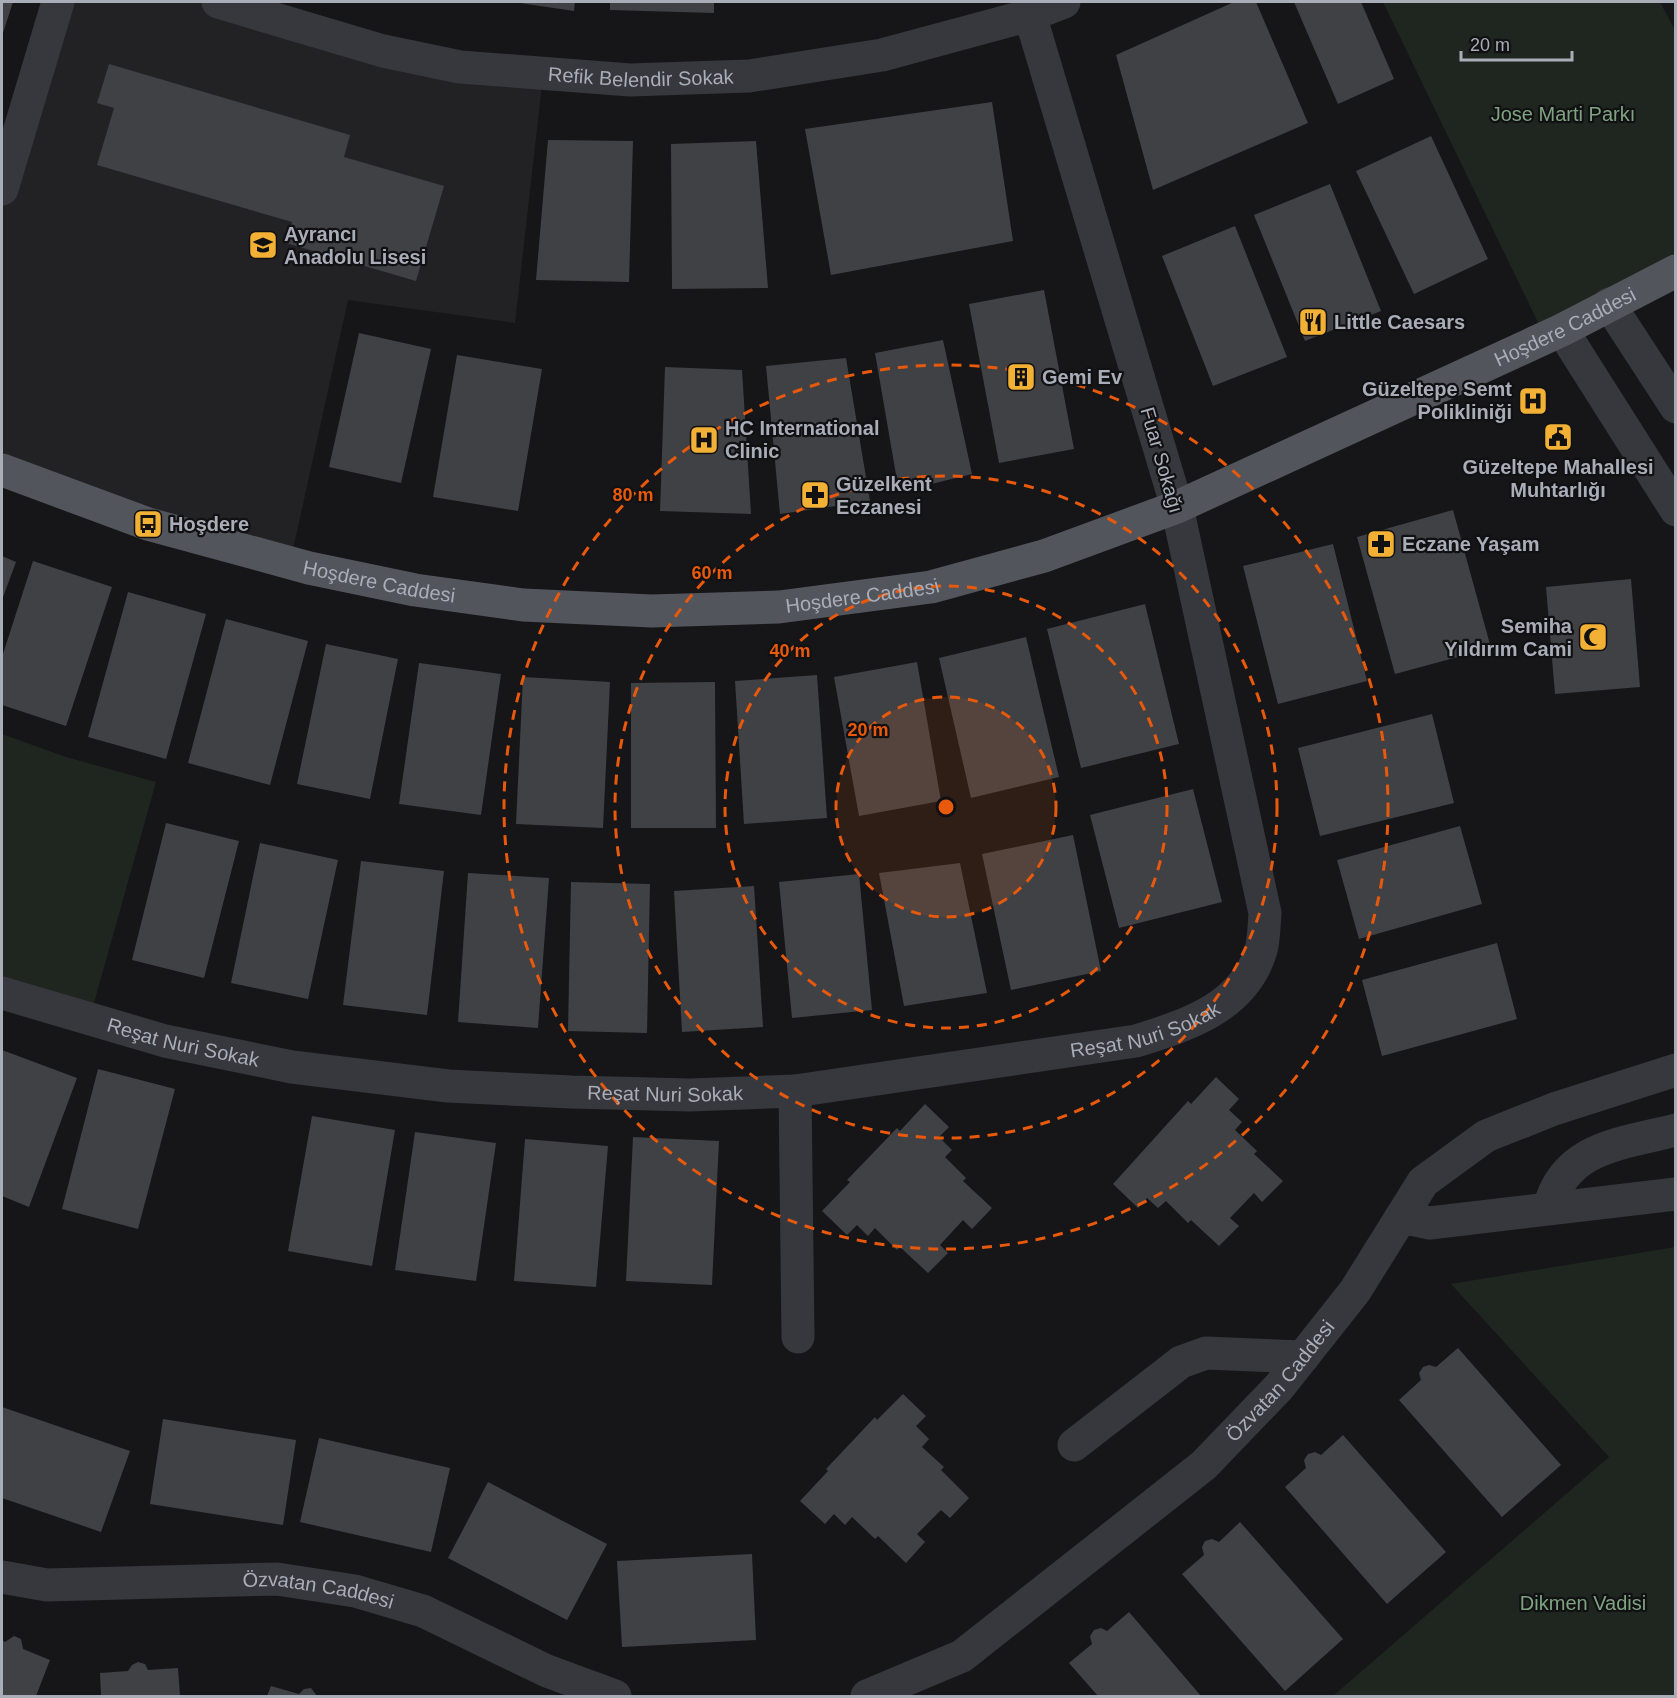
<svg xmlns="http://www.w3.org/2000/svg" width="1677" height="1698" viewBox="0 0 1677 1698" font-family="Arial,sans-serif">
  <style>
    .built { fill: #222225 }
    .green { fill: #1e261f }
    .building { fill: #404145 }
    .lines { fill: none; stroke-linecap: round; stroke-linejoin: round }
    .minor { stroke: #37383d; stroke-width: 33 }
    .major { stroke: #53555c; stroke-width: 33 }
    .ring { fill: none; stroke: #e8590c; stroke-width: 3; stroke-dasharray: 10 8 }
    .labels { text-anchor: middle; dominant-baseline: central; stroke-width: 4.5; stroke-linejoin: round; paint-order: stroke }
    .street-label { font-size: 20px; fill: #a8adb8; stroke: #111113 }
    .park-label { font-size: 20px; fill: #7fa381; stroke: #111113 }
    .poi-label { font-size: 20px; font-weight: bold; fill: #a8adb8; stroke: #111113; text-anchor: start }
    .centre { fill: #e8590c; stroke: #111113; stroke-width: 3 }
    .ring-label { font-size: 18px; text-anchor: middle; font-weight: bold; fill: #e8590c; stroke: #111113; stroke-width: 4.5; stroke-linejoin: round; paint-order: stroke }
  </style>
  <rect width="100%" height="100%" fill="#161618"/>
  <!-- built -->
  <path class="built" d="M 58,2 L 218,2 L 543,76 L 515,323 L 348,300 L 290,563 L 2,470 L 2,189 Z"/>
  <!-- green -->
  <path class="green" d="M 1383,2 L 1660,2 L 1675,30 L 1675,271 L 1545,337 Z
    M 2,734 L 66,757 L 156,782 L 89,1021 L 2,993 Z
    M 1675,1247 L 1675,1696 L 1333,1696 L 1609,1457 L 1451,1284 Z"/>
  <!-- building -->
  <path class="building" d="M 2,2 L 13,2 L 2,36 Z
    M 520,2 L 575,2 L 574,11 L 520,3 Z
    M 610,2 L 714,2 L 714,13 L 610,10 Z
    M 1234,2 L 1256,2 L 1308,123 L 1153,190 L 1116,55 Z
    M 1294,2 L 1361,2 L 1394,79 L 1338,104 Z
    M 109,64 L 350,135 L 344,157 L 444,186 L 416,281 L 286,243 L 292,222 L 97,165 L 114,108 L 97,103 Z
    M 992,102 L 1013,241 L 831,275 L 805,129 Z
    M 1431,136 L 1488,259 L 1414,294 L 1356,171 Z
    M 548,140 L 633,141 L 629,282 L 536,280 Z
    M 756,141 L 768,288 L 672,289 L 671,144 Z
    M 1330,184 L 1381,311 L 1305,341 L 1254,215 Z
    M 1235,226 L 1287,357 L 1213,386 L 1162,256 Z
    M 1044,290 L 1074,449 L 999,463 L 969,304 Z
    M 359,333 L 431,349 L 401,483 L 329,467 Z
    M 943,340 L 972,474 L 899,492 L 875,353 Z
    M 457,355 L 542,369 L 518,511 L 433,497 Z
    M 846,358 L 870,501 L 780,514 L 766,366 Z
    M 665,367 L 742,370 L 751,514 L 660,511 Z
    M 1453,510 L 1491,648 L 1395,674 L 1357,537 Z
    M 1333,544 L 1367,681 L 1278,704 L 1243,566 Z
    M 2,556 L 16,562 L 2,600 Z
    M 33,561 L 112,587 L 66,726 L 2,705 L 2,657 Z
    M 1631,579 L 1640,687 L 1555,694 L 1546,587 Z
    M 128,592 L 206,614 L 166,759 L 88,737 Z
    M 1145,604 L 1179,744 L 1081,768 L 1047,629 Z
    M 226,619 L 308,641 L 270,785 L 188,763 Z
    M 1026,637 L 1059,777 L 971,798 L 939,658 Z
    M 326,644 L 398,659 L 370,799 L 297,784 Z
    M 917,662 L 941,801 L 859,816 L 834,677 Z
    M 419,663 L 501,674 L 481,815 L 399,804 Z
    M 817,675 L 827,818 L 744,824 L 735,681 Z
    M 523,677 L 610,682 L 603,828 L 516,824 Z
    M 715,682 L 716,828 L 631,828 L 631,683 Z
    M 1432,714 L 1454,803 L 1320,836 L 1298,748 Z
    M 1193,789 L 1222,902 L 1119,928 L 1090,815 Z
    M 166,823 L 239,841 L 204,978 L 132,960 Z
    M 1460,826 L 1482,904 L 1359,939 L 1337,860 Z
    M 1073,835 L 1101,971 L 1011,990 L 982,854 Z
    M 260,843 L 338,860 L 308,999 L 231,983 Z
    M 361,861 L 444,871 L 427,1015 L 343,1005 Z
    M 960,863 L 987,993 L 904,1006 L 879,873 Z
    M 468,873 L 549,878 L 538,1028 L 458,1022 Z
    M 859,874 L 872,1010 L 792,1018 L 779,882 Z
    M 571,882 L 650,884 L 647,1033 L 568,1031 Z
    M 754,886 L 763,1027 L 682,1032 L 674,891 Z
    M 1497,943 L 1517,1019 L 1382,1056 L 1362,980 Z
    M 2,1050 L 77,1078 L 29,1207 L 2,1196 Z
    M 98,1069 L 175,1089 L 138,1229 L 62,1209 Z
    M 1216,1077 L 1239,1099 L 1229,1110 L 1242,1122 L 1235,1130 L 1257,1151 L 1254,1154 L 1283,1181 L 1262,1202 L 1254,1193 L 1230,1218 L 1239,1226 L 1219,1246 L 1191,1220 L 1188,1223 L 1166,1201 L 1158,1208 L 1147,1198 L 1138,1208 L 1113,1184 L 1188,1101 L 1191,1104 Z
    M 925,1104 L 949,1127 L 939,1137 L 952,1150 L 945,1157 L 966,1178 L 963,1181 L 992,1208 L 972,1229 L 963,1220 L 940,1245 L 948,1253 L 928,1273 L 900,1247 L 897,1250 L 875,1228 L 868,1236 L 857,1225 L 847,1235 L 822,1211 L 850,1182 L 847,1180 L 897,1128 L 900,1131 Z
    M 312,1116 L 395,1130 L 372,1266 L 288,1251 Z
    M 415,1132 L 496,1143 L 476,1281 L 395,1270 Z
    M 633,1137 L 719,1141 L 712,1285 L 626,1281 Z
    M 525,1139 L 608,1146 L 596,1287 L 514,1281 Z
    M 1458,1348 L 1561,1465 L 1502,1517 L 1399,1400 L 1421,1380 L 1419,1373 L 1423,1367 L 1429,1365 L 1436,1367 Z
    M 903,1394 L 926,1416 L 916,1426 L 929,1439 L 922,1447 L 944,1467 L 941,1470 L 969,1498 L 950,1518 L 941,1510 L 917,1534 L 925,1542 L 906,1563 L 878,1536 L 875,1539 L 852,1517 L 845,1525 L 834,1514 L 825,1524 L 800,1501 L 828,1471 L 826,1469 L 875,1417 L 877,1420 Z
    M 2,1407 L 130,1451 L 101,1532 L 2,1498 Z
    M 163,1419 L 296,1440 L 283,1525 L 150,1504 Z
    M 1343,1435 L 1446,1552 L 1387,1604 L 1285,1487 L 1306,1468 L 1304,1460 L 1308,1454 L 1315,1452 L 1321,1455 Z
    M 319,1438 L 450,1468 L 431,1552 L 300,1522 Z
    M 488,1482 L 607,1544 L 567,1620 L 448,1558 Z
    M 1240,1522 L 1343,1639 L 1285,1691 L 1182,1574 L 1204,1555 L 1202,1547 L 1205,1541 L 1212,1539 L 1219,1542 Z
    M 752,1554 L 756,1640 L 622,1647 L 617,1561 Z
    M 1129,1612 L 1201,1696 L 1098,1696 L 1069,1663 L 1092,1644 L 1090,1636 L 1094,1630 L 1101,1628 L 1107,1631 Z
    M 14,1636 L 21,1639 L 23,1649 L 50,1660 L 36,1696 L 2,1696 L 2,1640 L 5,1642 Z
    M 138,1662 L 145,1664 L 148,1670 L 178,1668 L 180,1696 L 101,1696 L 100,1673 L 128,1671 L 132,1665 Z
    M 271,1686 L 299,1694 L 304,1689 L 311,1688 L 317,1696 L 267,1696 Z"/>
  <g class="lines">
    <!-- minor -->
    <g class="minor">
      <path id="s1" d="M 218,2 L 383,51 L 460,67 L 630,80 L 749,76 L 882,55 L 1030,15 L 1064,2"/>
      <path d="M 2,189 L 58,2"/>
      <path d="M 1609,304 L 1676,407"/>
      <path d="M 1562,330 L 1676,510"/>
      <path id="s2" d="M 2,993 L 165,1041 L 292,1067 L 448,1086 L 571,1092 L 690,1095 L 795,1091 L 1136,1041 C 1188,1025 1244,1007 1261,950 C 1264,939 1264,925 1265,913 L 1177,507 L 1030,15"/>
      <path d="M 795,1091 L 798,1337"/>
      <path d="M 1549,1208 C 1565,1146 1622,1144 1676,1130"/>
      <path d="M 1401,1217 L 1430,1223 L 1676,1194"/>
      <path d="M 1074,1445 L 1181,1362 L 1206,1353 L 1303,1357"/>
      <path id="s3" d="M 2,1577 L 47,1585 L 277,1579 L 355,1591 L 423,1611 L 547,1671 L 615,1696"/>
      <path id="s4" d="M 867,1696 L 962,1656 L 1204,1465 L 1279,1387 L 1355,1291 L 1423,1182 L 1486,1136 L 1554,1109 L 1676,1070"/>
    </g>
    <!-- major -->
    <path class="major" id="s5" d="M 2,470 L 148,524 L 309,568 L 415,590 L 523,605 L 652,611 L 779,607 L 931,587 L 1044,556 L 1177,507 L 1562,330 L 1676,271"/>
  </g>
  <!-- distance rings -->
  <circle cx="946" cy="807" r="110" fill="#e8590c" fill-opacity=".12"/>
  <g class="ring">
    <circle cx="946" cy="807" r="110"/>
    <circle cx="946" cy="807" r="221"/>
    <circle cx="946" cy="807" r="331"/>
    <circle cx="946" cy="807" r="442"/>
  </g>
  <!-- icons -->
  <defs>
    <g id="school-square" transform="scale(1.5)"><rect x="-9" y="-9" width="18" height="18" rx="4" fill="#f2b134" stroke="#111113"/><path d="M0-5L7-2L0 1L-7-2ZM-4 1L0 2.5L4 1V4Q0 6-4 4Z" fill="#111"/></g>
    <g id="restaurant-square" transform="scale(1.5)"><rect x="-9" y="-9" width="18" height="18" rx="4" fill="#f2b134" stroke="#111113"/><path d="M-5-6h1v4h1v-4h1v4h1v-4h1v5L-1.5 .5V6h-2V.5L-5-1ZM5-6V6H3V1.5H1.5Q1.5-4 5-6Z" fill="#111"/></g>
    <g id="building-square" transform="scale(1.5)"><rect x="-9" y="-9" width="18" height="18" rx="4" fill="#f2b134" stroke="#111113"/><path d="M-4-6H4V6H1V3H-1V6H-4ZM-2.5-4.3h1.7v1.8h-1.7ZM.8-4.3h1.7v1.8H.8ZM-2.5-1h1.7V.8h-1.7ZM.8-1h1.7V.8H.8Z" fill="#111"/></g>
    <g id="hospital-square" transform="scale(1.5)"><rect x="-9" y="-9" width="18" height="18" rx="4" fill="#f2b134" stroke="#111113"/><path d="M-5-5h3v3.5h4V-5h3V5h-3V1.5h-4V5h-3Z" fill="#111"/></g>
    <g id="civic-square" transform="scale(1.5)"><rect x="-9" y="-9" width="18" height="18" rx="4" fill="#f2b134" stroke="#111113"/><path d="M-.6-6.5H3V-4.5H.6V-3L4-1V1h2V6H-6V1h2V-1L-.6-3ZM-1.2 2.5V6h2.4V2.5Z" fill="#111"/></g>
    <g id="pharmacy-square" transform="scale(1.5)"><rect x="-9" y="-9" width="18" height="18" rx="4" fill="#f2b134" stroke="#111113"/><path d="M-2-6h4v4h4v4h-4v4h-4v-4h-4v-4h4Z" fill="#111"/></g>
    <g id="bus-square" transform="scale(1.5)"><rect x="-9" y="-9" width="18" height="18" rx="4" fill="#f2b134" stroke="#111113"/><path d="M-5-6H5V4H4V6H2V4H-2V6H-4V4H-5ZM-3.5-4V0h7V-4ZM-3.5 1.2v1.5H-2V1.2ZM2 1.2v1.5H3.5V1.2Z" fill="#111"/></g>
    <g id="mosque-square" transform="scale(1.5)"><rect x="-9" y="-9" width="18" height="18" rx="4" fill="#f2b134" stroke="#111113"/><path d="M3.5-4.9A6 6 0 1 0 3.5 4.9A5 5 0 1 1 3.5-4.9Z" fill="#111"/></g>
  </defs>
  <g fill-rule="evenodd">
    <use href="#school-square" x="263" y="245"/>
    <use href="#restaurant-square" x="1313" y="322"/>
    <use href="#building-square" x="1021" y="377"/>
    <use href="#hospital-square" x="1533" y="401"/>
    <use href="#civic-square" x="1558" y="437"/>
    <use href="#hospital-square" x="704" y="440"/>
    <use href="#pharmacy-square" x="815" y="495"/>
    <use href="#bus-square" x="148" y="524"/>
    <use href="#pharmacy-square" x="1381" y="544"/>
    <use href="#mosque-square" x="1593" y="637"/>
  </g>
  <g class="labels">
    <!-- street labels -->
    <g class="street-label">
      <text stroke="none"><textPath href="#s1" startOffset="432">Refik Belendir Sokak</textPath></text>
      <text stroke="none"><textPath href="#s5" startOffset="1636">Hoşdere Caddesi</textPath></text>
      <text transform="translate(1162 460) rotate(74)">Fuar Sokağı</text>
      <text stroke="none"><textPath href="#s5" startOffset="394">Hoşdere Caddesi</textPath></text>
      <text stroke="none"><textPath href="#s5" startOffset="880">Hoşdere Caddesi</textPath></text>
      <text stroke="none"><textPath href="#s2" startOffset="1160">Reşat Nuri Sokak</textPath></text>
      <text stroke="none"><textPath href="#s2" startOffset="188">Reşat Nuri Sokak</textPath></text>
      <text stroke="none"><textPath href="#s2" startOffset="674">Reşat Nuri Sokak</textPath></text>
      <text stroke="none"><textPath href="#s4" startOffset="525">Özvatan Caddesi</textPath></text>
      <text stroke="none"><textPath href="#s3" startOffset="318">Özvatan Caddesi</textPath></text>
    </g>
    <!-- park labels -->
    <g class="park-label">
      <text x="1563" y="114">Jose Marti Parkı</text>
      <text x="1583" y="1603">Dikmen Vadisi</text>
    </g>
    <!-- poi labels -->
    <g class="poi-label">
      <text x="284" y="234">Ayrancı<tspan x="284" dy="23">Anadolu Lisesi</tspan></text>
      <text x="1334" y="322">Little Caesars</text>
      <text x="1042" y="377">Gemi Ev</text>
      <text x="1512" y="389" text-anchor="end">Güzeltepe Semt<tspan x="1512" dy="23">Polikliniği</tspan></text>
      <text x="725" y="428">HC International<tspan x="725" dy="23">Clinic</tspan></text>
      <text x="1558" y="467" text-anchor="middle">Güzeltepe Mahallesi<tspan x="1558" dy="23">Muhtarlığı</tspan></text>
      <text x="836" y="484">Güzelkent<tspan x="836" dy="23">Eczanesi</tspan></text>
      <text x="169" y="524">Hoşdere</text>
      <text x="1402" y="544">Eczane Yaşam</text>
      <text x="1572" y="626" text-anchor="end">Semiha<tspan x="1572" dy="23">Yıldırım Cami</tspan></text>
    </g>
  </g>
  <circle cx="946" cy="807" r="9" class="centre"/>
  <g class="ring-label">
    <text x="633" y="501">80 m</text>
    <text x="712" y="579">60 m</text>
    <text x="790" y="657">40 m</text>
    <text x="868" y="736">20 m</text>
  </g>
  <!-- border -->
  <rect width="1677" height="1698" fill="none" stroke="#a8adb8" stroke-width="6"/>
  <!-- scale -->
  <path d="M1461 51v9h111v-9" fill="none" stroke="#a8adb8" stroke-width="3"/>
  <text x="1470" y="51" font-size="18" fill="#a8adb8" stroke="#111113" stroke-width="4.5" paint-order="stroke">20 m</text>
</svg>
